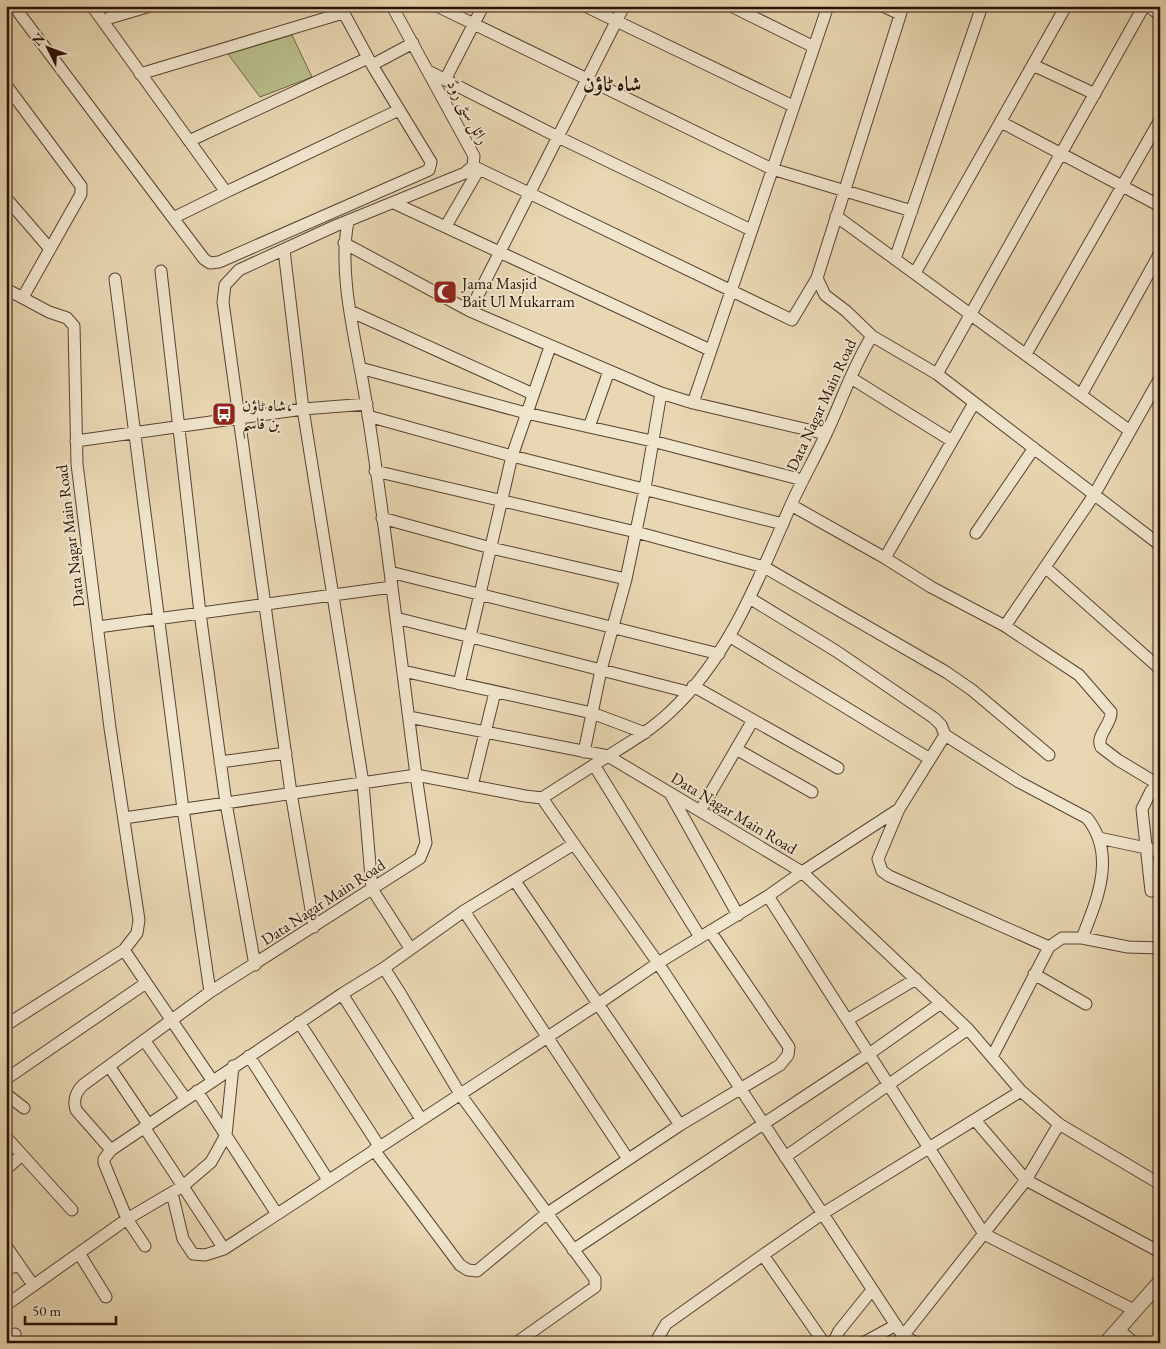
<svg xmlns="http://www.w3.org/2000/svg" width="1166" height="1349" viewBox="0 0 1166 1349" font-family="'EB Garamond',Amiri,serif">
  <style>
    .green { fill: #b8be8a; stroke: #706748 }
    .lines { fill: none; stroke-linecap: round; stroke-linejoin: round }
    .minor-casing { stroke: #594231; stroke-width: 13 }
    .tertiary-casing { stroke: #594231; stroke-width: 16 }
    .minor { stroke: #f0e5cd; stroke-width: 11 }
    .tertiary { stroke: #f0e5cd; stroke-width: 14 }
    .labels { text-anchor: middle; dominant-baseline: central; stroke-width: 4; stroke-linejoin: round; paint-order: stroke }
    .street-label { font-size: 16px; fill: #291006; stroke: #f0e5cd }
    .poi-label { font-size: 16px; fill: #291006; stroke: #f0e5cd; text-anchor: start }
    .district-label { font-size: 21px; font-weight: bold; fill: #291006; stroke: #f0e5cd }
  </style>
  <rect width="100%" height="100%" fill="#e8d7b2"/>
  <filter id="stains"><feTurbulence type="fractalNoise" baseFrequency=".004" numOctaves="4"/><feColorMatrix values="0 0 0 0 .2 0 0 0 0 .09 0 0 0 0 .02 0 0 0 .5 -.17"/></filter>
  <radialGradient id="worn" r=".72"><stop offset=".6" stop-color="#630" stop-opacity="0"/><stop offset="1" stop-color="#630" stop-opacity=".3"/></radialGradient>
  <!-- green -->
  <path class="green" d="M 292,35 L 312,77 L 260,97 L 228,54 Z"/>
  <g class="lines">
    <!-- minor casing -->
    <g class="minor-casing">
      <path id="minor" d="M 23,6 L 19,13 L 173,218
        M 92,6 L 226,192 L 173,218 L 204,259 L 210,263 L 219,262 L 429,170 L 431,162 L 372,65
        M 340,6 L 372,65 L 413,43
        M 437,6 L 772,169 L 912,211
        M 585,6 L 793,106
        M 731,6 L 814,47
        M 883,6 L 900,14
        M 1148,6 L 1160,15
        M 103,20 L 150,6
        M 1033,65 L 1095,94
        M 428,71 L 558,137 L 751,230
        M 140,74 L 343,13
        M 445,80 L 483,6
        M 6,85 L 81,186 L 81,194 L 23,297
        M 1001,122 L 1160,206
        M 189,141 L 368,58
        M 473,166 L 792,320 L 817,278
        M 226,192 L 399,110
        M 6,198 L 50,249
        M 394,203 L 710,350
        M 836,216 L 1130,431
        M 446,226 L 479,169
        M 344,243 L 470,311 L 661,393 L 693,403 L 826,434
        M 284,250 L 303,409 L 363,783 L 372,889 L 410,948
        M 895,259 L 982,6
        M 161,271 L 200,613 L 226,803 L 255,965
        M 915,273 L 1066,6
        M 115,279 L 183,809 L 210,992
        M 6,289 L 49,312 L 67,318 L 74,326 L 77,464 L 110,728 L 139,920 L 137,933 L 124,950
        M 350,311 L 533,394
        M 470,311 L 624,6
        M 872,336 L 937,374 L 1160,545
        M 1026,354 L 1160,120
        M 360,368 L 526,413 L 652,441 L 803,480
        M 937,374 L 1144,6
        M 851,378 L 952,441
        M 1081,395 L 1160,253
        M 693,403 L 828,6
        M 368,416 L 512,456 L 783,524
        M 589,427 L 609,371
        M 76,441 L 303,409 L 367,404
        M 375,471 L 636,532 L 764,567 L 946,672 L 972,690 L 1049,755
        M 791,505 L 885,558 L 974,403
        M 382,518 L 491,548 L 626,579
        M 976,533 L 1034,448
        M 885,558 L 931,587 L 1005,626 L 1079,675 L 1111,712 C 1112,724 1095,736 1101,747 L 1118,760 L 1158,784
        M 1045,567 L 1160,669
        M 390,572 L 719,654
        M 751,599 L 836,651 L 934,718 L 941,725 L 945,735 L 899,809 L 878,859 L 882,871 L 889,876 L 1049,947 L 1062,938 L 1082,938 L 1128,947 L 1160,948
        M 396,618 L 688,692
        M 1005,626 L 1094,495 L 1160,378
        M 98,627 L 392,587 C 384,525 376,463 366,402 C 358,348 337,276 348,222
        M 729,636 L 930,759
        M 403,671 L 592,713 L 645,733
        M 459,684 L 512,456 L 550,347
        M 693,686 L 838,768
        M 945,735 L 1019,782 L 1087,818 C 1117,855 1097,900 1082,938
        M 736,749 L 812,792
        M 584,752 L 601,670 L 626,579 L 645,488 L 661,393
        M 220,762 L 286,753
        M 594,765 L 700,937
        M 472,786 L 495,692
        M 671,795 L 738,915
        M 542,798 L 574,844
        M 899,809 L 802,872 L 968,1029
        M 700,811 L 753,720
        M 124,818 L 416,775 L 392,587
        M 1099,838 L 1160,851
        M 515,881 L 680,1125
        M 1151,891 L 1142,809 L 1151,791 L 1160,782
        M 768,896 L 984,1234 L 1134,1310
        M 464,911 L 628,1159
        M 314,927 L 291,793 L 223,302 L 225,285 L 239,270 L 335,226 L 465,173 L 473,166 L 474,156 L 392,6
        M 384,968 L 400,993 L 460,1094 L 595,1279 L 595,1287 L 516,1343
        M 1034,974 L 1086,1004
        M 342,994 L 421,1119
        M 847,1020 L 916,979
        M 299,1022 L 379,1146
        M 6,1025 L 124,950 L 212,1080
        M 144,1040 L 185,1098
        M 249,1056 L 328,1180
        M 992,1057 L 1049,947
        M 109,1066 L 148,1124
        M 6,1079 L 146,983
        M 197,1091 L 277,1214
        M 6,1094 L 24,1108
        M 975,1120 L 1026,1180 L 1160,1252
        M 144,1127 L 224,1249
        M 6,1137 L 72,1210
        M 111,1150 L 76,1110 C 73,1100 75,1093 83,1085 L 210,992 L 420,858 L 426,843 L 416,775 L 525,796 L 542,798 L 608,756 L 409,717
        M 374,1150 L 460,1265 L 468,1270 L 477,1271 L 546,1214 L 680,1125 L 780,1065 L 788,1055 L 789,1047 L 710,931
        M 785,1157 L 968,1029 L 1021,1091 L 1059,1124 L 1160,1184
        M 6,1169 L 22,1155
        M 172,1193 L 183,1239 L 193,1254 L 205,1255 L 224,1249 L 598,1004 L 658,963 L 768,896 L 802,872 L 608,756 C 629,743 651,730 670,712 C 729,657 758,580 790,507 C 801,482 815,458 827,432 C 842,400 853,366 872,336 L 846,311 L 825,295 L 817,278 L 903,6
        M 6,1246 L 33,1285
        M 145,1246 L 127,1219 L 104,1163 L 104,1159 L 111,1150 L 342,994 L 384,968 L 464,911 L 574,844 L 658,963 L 903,1336 L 897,1343
        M 573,1250 L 869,1054 L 941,1003
        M 79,1253 L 106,1297
        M 763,1255 L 824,1343
        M 6,1268 L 20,1266
        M 6,1305 L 127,1219 L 183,1186 L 211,1162 L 226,1135 L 233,1066
        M 1118,1329 L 1134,1343
        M 6,1339 L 15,1334
        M 655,1343 L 666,1324 L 763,1255 L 822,1214 L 1021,1091
        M 833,1343 L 839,1331 L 872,1290
        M 863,1343 L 896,1325
        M 917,1343 L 903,1336 L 1026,1180 L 1059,1124"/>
    </g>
    <!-- tertiary casing -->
    <g class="tertiary-casing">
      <path id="tertiary" d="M 1106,1343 L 1160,1282"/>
    </g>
    <!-- minor -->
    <use href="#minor" class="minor"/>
    <!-- tertiary -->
    <use href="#tertiary" class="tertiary"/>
  </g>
  <!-- icons -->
  <defs>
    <g id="mosque-square" transform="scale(1.25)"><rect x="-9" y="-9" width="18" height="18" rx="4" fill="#8f2418" stroke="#f0e5cd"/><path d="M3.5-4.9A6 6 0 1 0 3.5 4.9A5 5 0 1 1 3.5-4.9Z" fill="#fff"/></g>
    <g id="bus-square" transform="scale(1.25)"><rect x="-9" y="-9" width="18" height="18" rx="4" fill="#8f2418" stroke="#f0e5cd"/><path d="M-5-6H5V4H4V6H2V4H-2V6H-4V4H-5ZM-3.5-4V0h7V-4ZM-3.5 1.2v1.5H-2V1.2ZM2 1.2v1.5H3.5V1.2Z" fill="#fff"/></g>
  </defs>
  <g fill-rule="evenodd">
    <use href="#mosque-square" x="445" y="292"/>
    <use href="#bus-square" x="224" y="414"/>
  </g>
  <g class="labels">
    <!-- street labels -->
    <g class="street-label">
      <text transform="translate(468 112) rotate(62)">رائل سٹی روڈ</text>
      <text transform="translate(821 405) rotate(-65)">Data Nagar Main Road</text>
      <text transform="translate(70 536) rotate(-97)">Data Nagar Main Road</text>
      <text transform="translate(734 813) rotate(31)">Data Nagar Main Road</text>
      <text transform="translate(323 902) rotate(-33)">Data Nagar Main Road</text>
    </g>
    <!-- poi labels -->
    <g class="poi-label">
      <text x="462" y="283">Jama Masjid<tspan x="462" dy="18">Bait Ul Mukarram</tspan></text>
      <text x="242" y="405">شاہ ٹاؤن،<tspan x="242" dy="18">بن قاسم</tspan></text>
    </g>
    <!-- district labels -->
    <g class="district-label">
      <text x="612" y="83">شاہ ٹاؤن</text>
    </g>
  </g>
  <!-- margin -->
  <rect width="1166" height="1349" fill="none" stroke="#e8d7b2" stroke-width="25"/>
  <rect x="8" y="8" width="1151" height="1334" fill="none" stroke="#291006" stroke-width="2.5"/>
  <rect x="12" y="12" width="1141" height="1324" fill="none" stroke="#291006"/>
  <!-- north arrow -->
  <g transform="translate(48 48) rotate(312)" stroke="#f0e5cd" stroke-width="4" paint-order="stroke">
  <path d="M0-4L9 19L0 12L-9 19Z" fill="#291006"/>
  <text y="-8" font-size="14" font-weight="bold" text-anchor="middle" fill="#291006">N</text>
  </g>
  <!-- scale -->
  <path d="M25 1316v8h91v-8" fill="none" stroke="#291006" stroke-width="2.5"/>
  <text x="32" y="1316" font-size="15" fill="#291006" stroke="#f0e5cd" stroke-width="4" paint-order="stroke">50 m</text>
  <rect width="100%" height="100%" filter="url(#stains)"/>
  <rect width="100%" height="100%" fill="url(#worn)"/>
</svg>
